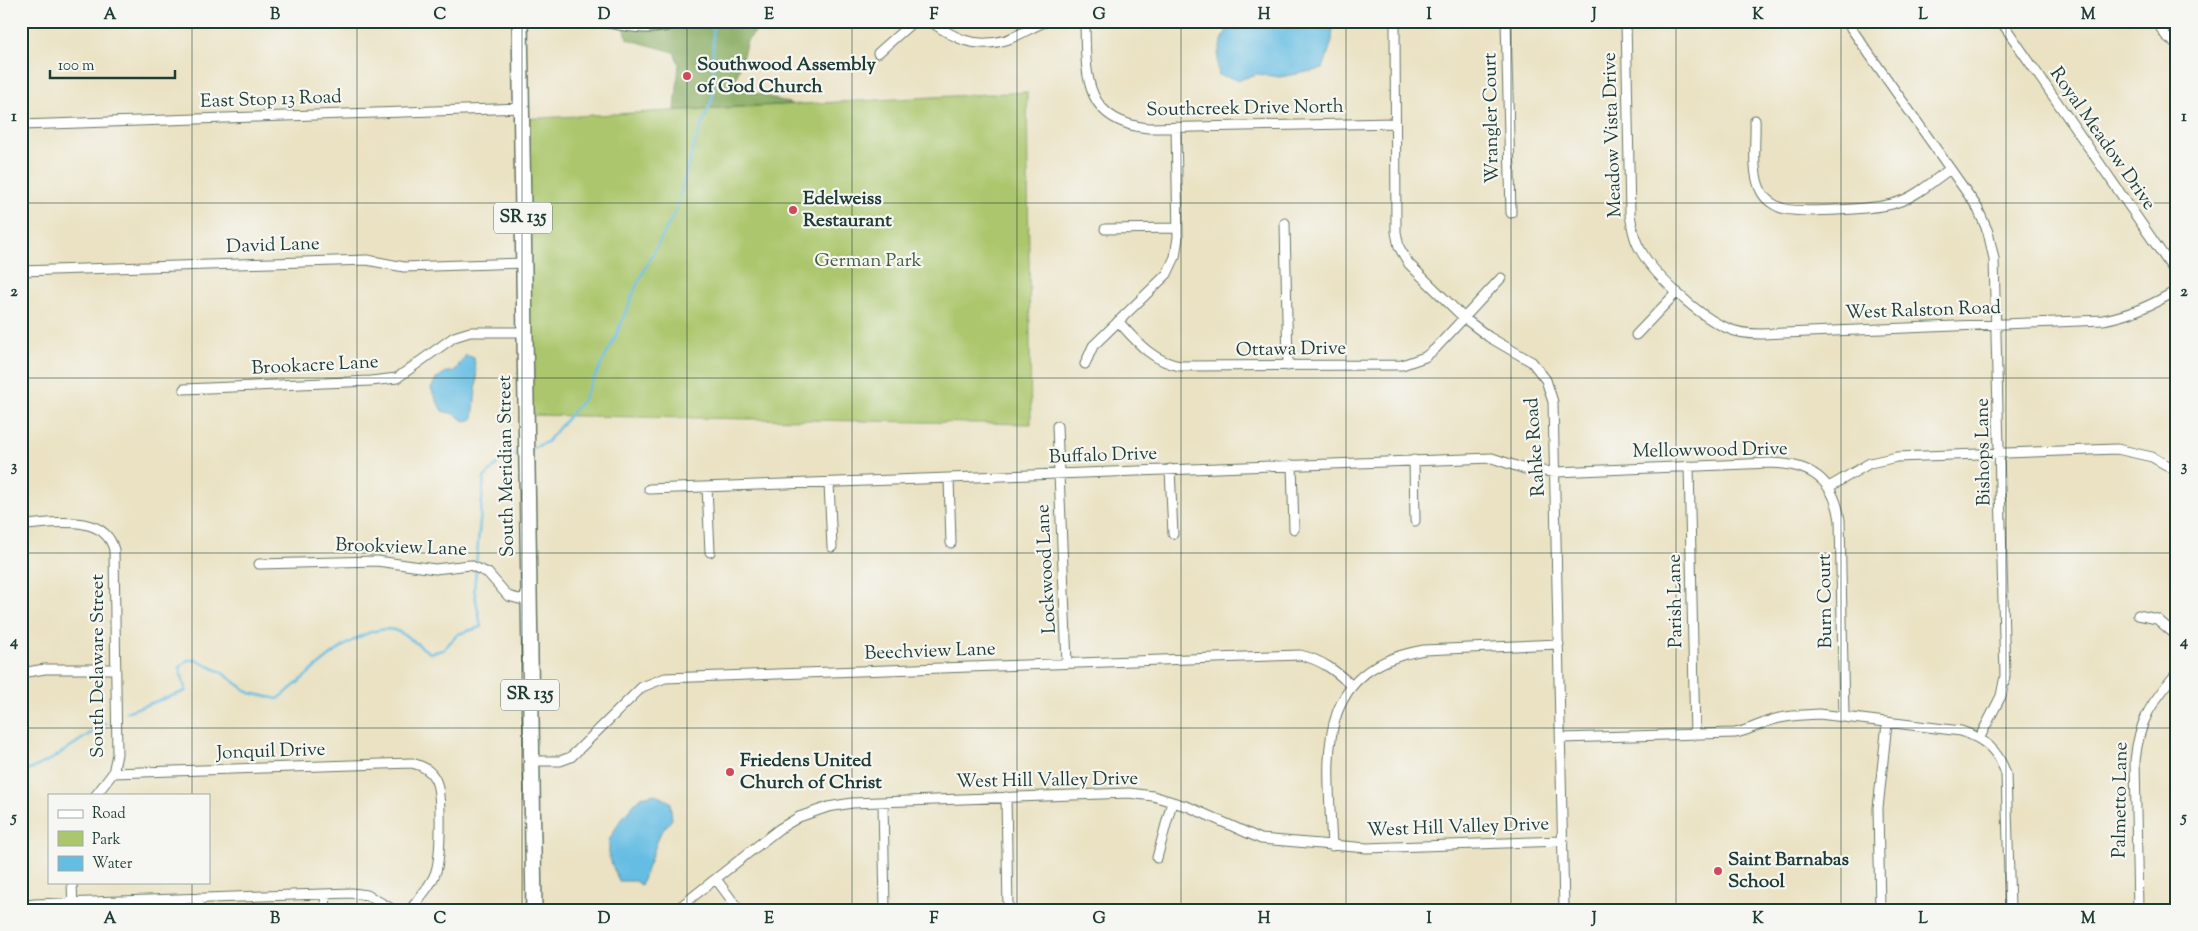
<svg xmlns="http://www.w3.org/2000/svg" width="2198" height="931" viewBox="0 0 2198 931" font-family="'Sorts Mill Goudy',serif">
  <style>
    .green { fill: #abc66c; stroke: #658250 }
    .forest { fill: #88ab60; stroke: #54744a }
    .water { fill: #66bde3; stroke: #427d8c }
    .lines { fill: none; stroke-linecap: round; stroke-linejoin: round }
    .stream { stroke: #66bde3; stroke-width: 2.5 }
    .minor-casing { stroke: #676; stroke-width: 11 }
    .primary-casing { stroke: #676; stroke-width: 18 }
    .minor { stroke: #fff; stroke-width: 9 }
    .primary { stroke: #fff; stroke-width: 15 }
    .grid { fill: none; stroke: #1f3d34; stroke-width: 1; stroke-opacity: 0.55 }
    .poi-dot { fill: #d1495b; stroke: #f6f6f2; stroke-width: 2 }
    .labels { text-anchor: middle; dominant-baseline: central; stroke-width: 4.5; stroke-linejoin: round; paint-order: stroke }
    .shield { fill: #f6f6f2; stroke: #60746d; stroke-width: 1 }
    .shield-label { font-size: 18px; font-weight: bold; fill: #1f3d34 }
    .poi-label { font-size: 19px; font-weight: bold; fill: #1f3d34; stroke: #f6f6f2; text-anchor: start }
    .street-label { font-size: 19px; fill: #1f3d34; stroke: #f6f6f2 }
    .park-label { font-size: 19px; fill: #425f42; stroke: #f6f6f2 }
    .neatline { fill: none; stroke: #1f3d34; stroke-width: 2 }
    .grid-label { font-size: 16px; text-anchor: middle; font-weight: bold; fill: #1f3d34 }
  </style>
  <rect width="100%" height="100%" fill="#f6f6f2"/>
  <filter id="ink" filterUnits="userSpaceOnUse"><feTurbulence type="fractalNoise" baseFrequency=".02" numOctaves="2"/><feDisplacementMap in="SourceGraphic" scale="10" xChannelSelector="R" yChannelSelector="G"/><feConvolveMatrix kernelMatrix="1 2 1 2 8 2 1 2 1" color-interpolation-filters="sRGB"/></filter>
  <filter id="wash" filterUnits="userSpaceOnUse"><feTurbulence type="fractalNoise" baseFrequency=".0096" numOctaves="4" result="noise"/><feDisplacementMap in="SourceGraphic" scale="20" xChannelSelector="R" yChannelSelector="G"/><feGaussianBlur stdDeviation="1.12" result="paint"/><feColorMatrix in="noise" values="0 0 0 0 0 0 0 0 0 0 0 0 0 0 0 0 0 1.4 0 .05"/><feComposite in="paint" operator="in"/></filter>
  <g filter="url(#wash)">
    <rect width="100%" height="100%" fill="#eae2c3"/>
    <!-- green -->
    <path class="green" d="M 1027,92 L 1031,424 L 527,415 L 521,119 Z"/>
    <!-- forest -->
    <path class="forest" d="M 623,21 L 766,21 L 747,41 L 734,86 L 792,104 L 675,110 L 679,64 L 674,52 L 627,39 Z"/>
    <!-- water -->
    <path class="water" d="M 1231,21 L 1333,21 L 1332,41 L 1323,69 L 1280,77 L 1257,74 L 1239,80 L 1219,75 C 1214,55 1222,40 1231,21 Z
      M 466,355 L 474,358 L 477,380 L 473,419 L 465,421 L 454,414 L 442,411 L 431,389 L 436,379 L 446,372 L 454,372 Z
      M 656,794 L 670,802 L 672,819 L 660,834 L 641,885 L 635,881 L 619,881 L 609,858 L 609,840 L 621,819 L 641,797 Z"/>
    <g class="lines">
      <!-- stream -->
      <path class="stream" d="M 532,448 L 547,442 L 582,401 L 615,338 L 637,284 L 676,210 L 694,145 L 713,97 L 713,25 L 719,21
        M 476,565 L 484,478 L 502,459 L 522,452
        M 126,712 L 186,691 L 179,667 L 188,660 L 196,660 L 221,672 L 250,693 L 278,699 C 305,679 358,622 394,630 C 406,633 420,647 430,653 L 443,650 L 458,634 L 481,627 L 474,589 L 476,570
        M 21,774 L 52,759 L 106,723"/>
    </g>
  </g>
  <g filter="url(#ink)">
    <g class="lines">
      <!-- minor casing -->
      <g class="minor-casing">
        <path id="minor" d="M 597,21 C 625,26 655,34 681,21
          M 930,21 C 955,39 975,49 1006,40 C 1021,35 1034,25 1049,21
          M 1085,21 C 1086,73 1082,121 1148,128 L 1395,123
          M 1395,21 L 1396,232 L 1399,247 L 1409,264 L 1464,318 L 1489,337 L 1532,362 L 1546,380 L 1553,402 L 1564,910
          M 1506,21 L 1511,213
          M 1626,21 L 1630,214 C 1632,227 1634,240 1641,251 C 1654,275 1701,318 1727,328 C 1737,333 1749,334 1761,334 L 2103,320 C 2131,315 2153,305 2177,290
          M 1846,21 L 1977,207 L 1988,232 L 1994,259 L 2005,676 L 2001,696 L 1980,737
          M 2001,21 L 2177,275
          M 2156,21 L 2166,36 L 2177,44
          M 878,53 L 914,21
          M 1755,120 C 1756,141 1751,172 1761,191 C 1765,200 1776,207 1785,209 C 1803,213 1878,209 1895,203 C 1916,197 1933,181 1950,169
          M 21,125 L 521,108
          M 1285,223 L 1288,366
          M 1105,229 L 1178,228
          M 21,271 L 367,260 L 404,267 L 524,263
          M 1118,321 C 1137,342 1152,361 1180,366 L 1402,365 L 1425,357 L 1435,349 L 1501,278
          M 1636,335 L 1677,292
          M 1085,364 L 1093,346 L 1167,274 L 1175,257 L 1178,237 L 1176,127
          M 184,389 L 371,381 L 397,378 L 454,337 L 470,332 L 525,332
          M 1057,426 L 1067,663
          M 1414,460 L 1415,521
          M 1292,465 L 1294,529
          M 1689,466 L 1695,735
          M 1170,469 L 1173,534
          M 949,478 L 951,543
          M 829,483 L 832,547
          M 707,487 L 710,552
          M 1829,487 L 1870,463 L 1897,457 L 2117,449 L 2152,457 L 2177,471
          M 649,489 L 1492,458 L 1528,470 L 1556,472 L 1770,463 C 1809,464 1834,478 1840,520 L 1844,717
          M 21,525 C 51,524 105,512 114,550 L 117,754 L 113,773 L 96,795
          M 259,564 L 377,561 L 435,569 L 470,565 L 488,573 L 508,596 L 519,599 L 529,597
          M 2138,615 L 2157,619 L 2177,636
          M 21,673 L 45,669 L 116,669
          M 1561,738 L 1735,733 C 1748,731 1759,724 1772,720 C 1787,715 1803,715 1819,714 L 1961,731 C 1985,739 1998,750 2006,774 L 2010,910
          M 531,761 L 560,761 L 571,757 L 642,687 L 665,678 L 1300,655 C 1322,660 1336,671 1352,686
          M 113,773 L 412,763 C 423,766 431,770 436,781 C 442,795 441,855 436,871 C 432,885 419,898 410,910
          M 1006,797 L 1008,910
          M 883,802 L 885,910
          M 1332,846 C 1328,759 1311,669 1424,650 L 1559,644
          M 1157,858 L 1172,802
          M 716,879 L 739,910
          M 72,882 L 73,910
          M 325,895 L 326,910
          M 199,898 L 199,910
          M 21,906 L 35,904 L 352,893 L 367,895 L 394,910
          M 676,910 L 779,829 L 799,817 L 828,807 L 852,803 L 1129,793 L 1153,796 L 1189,807 L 1261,839 L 1367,848 L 1563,841
          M 1880,910 L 1878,808 L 1887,723
          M 2138,910 L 2135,761 C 2139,720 2151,703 2177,673"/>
      </g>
      <!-- primary casing -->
      <g class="primary-casing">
        <path id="primary" d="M 520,21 L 534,910"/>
      </g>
      <!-- minor -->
      <use href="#minor" class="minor"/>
      <!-- primary -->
      <use href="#primary" class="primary"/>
    </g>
  </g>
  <!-- grid -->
  <path class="grid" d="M 192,21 L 192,795M 357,21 L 357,910M 522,21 L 522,910M 687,21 L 687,910M 852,21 L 852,910M 1017,21 L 1017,910M 1181,21 L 1181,910M 1346,21 L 1346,910M 1511,21 L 1511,910M 1676,21 L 1676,910M 1841,21 L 1841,910M 2006,21 L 2006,910M 21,203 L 2177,203M 21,378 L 2177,378M 21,553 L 2177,553M 21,728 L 2177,728M 192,882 L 192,910"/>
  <!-- markers -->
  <g class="poi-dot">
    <circle cx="687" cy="76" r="5"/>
    <circle cx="793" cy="210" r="5"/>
    <circle cx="730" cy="772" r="5"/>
    <circle cx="1718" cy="871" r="5"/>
  </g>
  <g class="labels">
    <!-- shield labels -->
    <g class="shield">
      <rect x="494" y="202.5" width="58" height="31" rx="4"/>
      <rect x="501" y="679.5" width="58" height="31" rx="4"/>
    </g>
    <g class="shield-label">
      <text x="523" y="218">SR 135</text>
      <text x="530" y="695">SR 135</text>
    </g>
    <!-- poi labels -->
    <g class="poi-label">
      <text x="697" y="65">Southwood Assembly<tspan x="697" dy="22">of God Church</tspan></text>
      <text x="803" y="199">Edelweiss<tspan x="803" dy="22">Restaurant</tspan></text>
      <text x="740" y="761">Friedens United<tspan x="740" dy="22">Church of Christ</tspan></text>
      <text x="1728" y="860">Saint Barnabas<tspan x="1728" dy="22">School</tspan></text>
    </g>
    <!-- street labels -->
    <g class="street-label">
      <text transform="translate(271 100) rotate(-2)">East Stop 13 Road</text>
      <text transform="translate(1245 109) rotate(-1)">Southcreek Drive North</text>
      <text transform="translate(1492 118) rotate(-91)">Wrangler Court</text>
      <text transform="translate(1613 135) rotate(-92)">Meadow Vista Drive</text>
      <text transform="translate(2102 139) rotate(55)">Royal Meadow Drive</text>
      <text transform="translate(273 246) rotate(-2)">David Lane</text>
      <text transform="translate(1923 311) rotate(-2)">West Ralston Road</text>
      <text transform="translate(1291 350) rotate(-1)">Ottawa Drive</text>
      <text transform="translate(315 366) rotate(-3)">Brookacre Lane</text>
      <text transform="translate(1536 447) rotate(-94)">Rahke Road</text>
      <text transform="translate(1710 451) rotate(-1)">Mellowwood Drive</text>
      <text transform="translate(1984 452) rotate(-91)">Bishops Lane</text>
      <text transform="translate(1103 456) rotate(-2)">Buffalo Drive</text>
      <text transform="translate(507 466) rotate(-91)">South Meridian Street</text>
      <text transform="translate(401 548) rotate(2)">Brookview Lane</text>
      <text transform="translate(1047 569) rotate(-93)">Lockwood Lane</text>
      <text transform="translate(1676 601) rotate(-91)">Parish Lane</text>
      <text transform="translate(1826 601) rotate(-91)">Burn Court</text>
      <text transform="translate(930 652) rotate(-2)">Beechview Lane</text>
      <text transform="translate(98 666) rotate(-90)">South Delaware Street</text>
      <text transform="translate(271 752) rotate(-2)">Jonquil Drive</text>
      <text transform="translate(1047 781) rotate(-1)">West Hill Valley Drive</text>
      <text transform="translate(2121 800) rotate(-89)">Palmetto Lane</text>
      <text transform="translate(1458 828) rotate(-2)">West Hill Valley Drive</text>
    </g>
    <!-- park labels -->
    <g class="park-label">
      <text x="868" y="261">German Park</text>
    </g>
  </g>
  <!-- margin -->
  <rect width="2198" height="931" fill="none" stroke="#f6f6f2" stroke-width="55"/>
  <!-- legend -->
  <rect x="48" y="794" width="162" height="90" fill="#f6f6f2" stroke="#a0aca6"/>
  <rect x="58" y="810" width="25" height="8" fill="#ffffff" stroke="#a0aca6"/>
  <text x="92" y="818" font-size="15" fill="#1f3d34">Road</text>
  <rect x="58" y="831" width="25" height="15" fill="#abc66c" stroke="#a0aca6"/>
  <text x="92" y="844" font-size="15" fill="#1f3d34">Park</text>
  <rect x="58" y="856" width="25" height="15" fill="#66bde3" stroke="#a0aca6"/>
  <text x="92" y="868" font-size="15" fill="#1f3d34">Water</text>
  <!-- scale -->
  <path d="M50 70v8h125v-8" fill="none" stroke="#1f3d34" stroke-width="2.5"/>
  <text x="58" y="70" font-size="15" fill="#1f3d34" stroke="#f6f6f2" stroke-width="4" paint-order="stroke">100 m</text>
  <rect x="28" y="28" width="2142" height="876" class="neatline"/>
  <g class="grid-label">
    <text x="110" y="19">A</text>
    <text x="275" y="19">B</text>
    <text x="440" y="19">C</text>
    <text x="604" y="19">D</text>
    <text x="769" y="19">E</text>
    <text x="934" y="19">F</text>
    <text x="1099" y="19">G</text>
    <text x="1264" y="19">H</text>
    <text x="1429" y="19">I</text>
    <text x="1594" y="19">J</text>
    <text x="1758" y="19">K</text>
    <text x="1923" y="19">L</text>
    <text x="2088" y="19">M</text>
    <text x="14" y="121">1</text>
    <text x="2184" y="121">1</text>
    <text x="14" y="296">2</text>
    <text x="2184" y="296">2</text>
    <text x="14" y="471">3</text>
    <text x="2184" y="471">3</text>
    <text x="14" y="646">4</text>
    <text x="2184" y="646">4</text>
    <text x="14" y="822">5</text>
    <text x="2184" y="822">5</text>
    <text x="110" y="923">A</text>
    <text x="275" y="923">B</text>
    <text x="440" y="923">C</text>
    <text x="604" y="923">D</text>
    <text x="769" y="923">E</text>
    <text x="934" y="923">F</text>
    <text x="1099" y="923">G</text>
    <text x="1264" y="923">H</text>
    <text x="1429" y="923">I</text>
    <text x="1594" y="923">J</text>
    <text x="1758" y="923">K</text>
    <text x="1923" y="923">L</text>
    <text x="2088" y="923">M</text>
  </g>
</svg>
